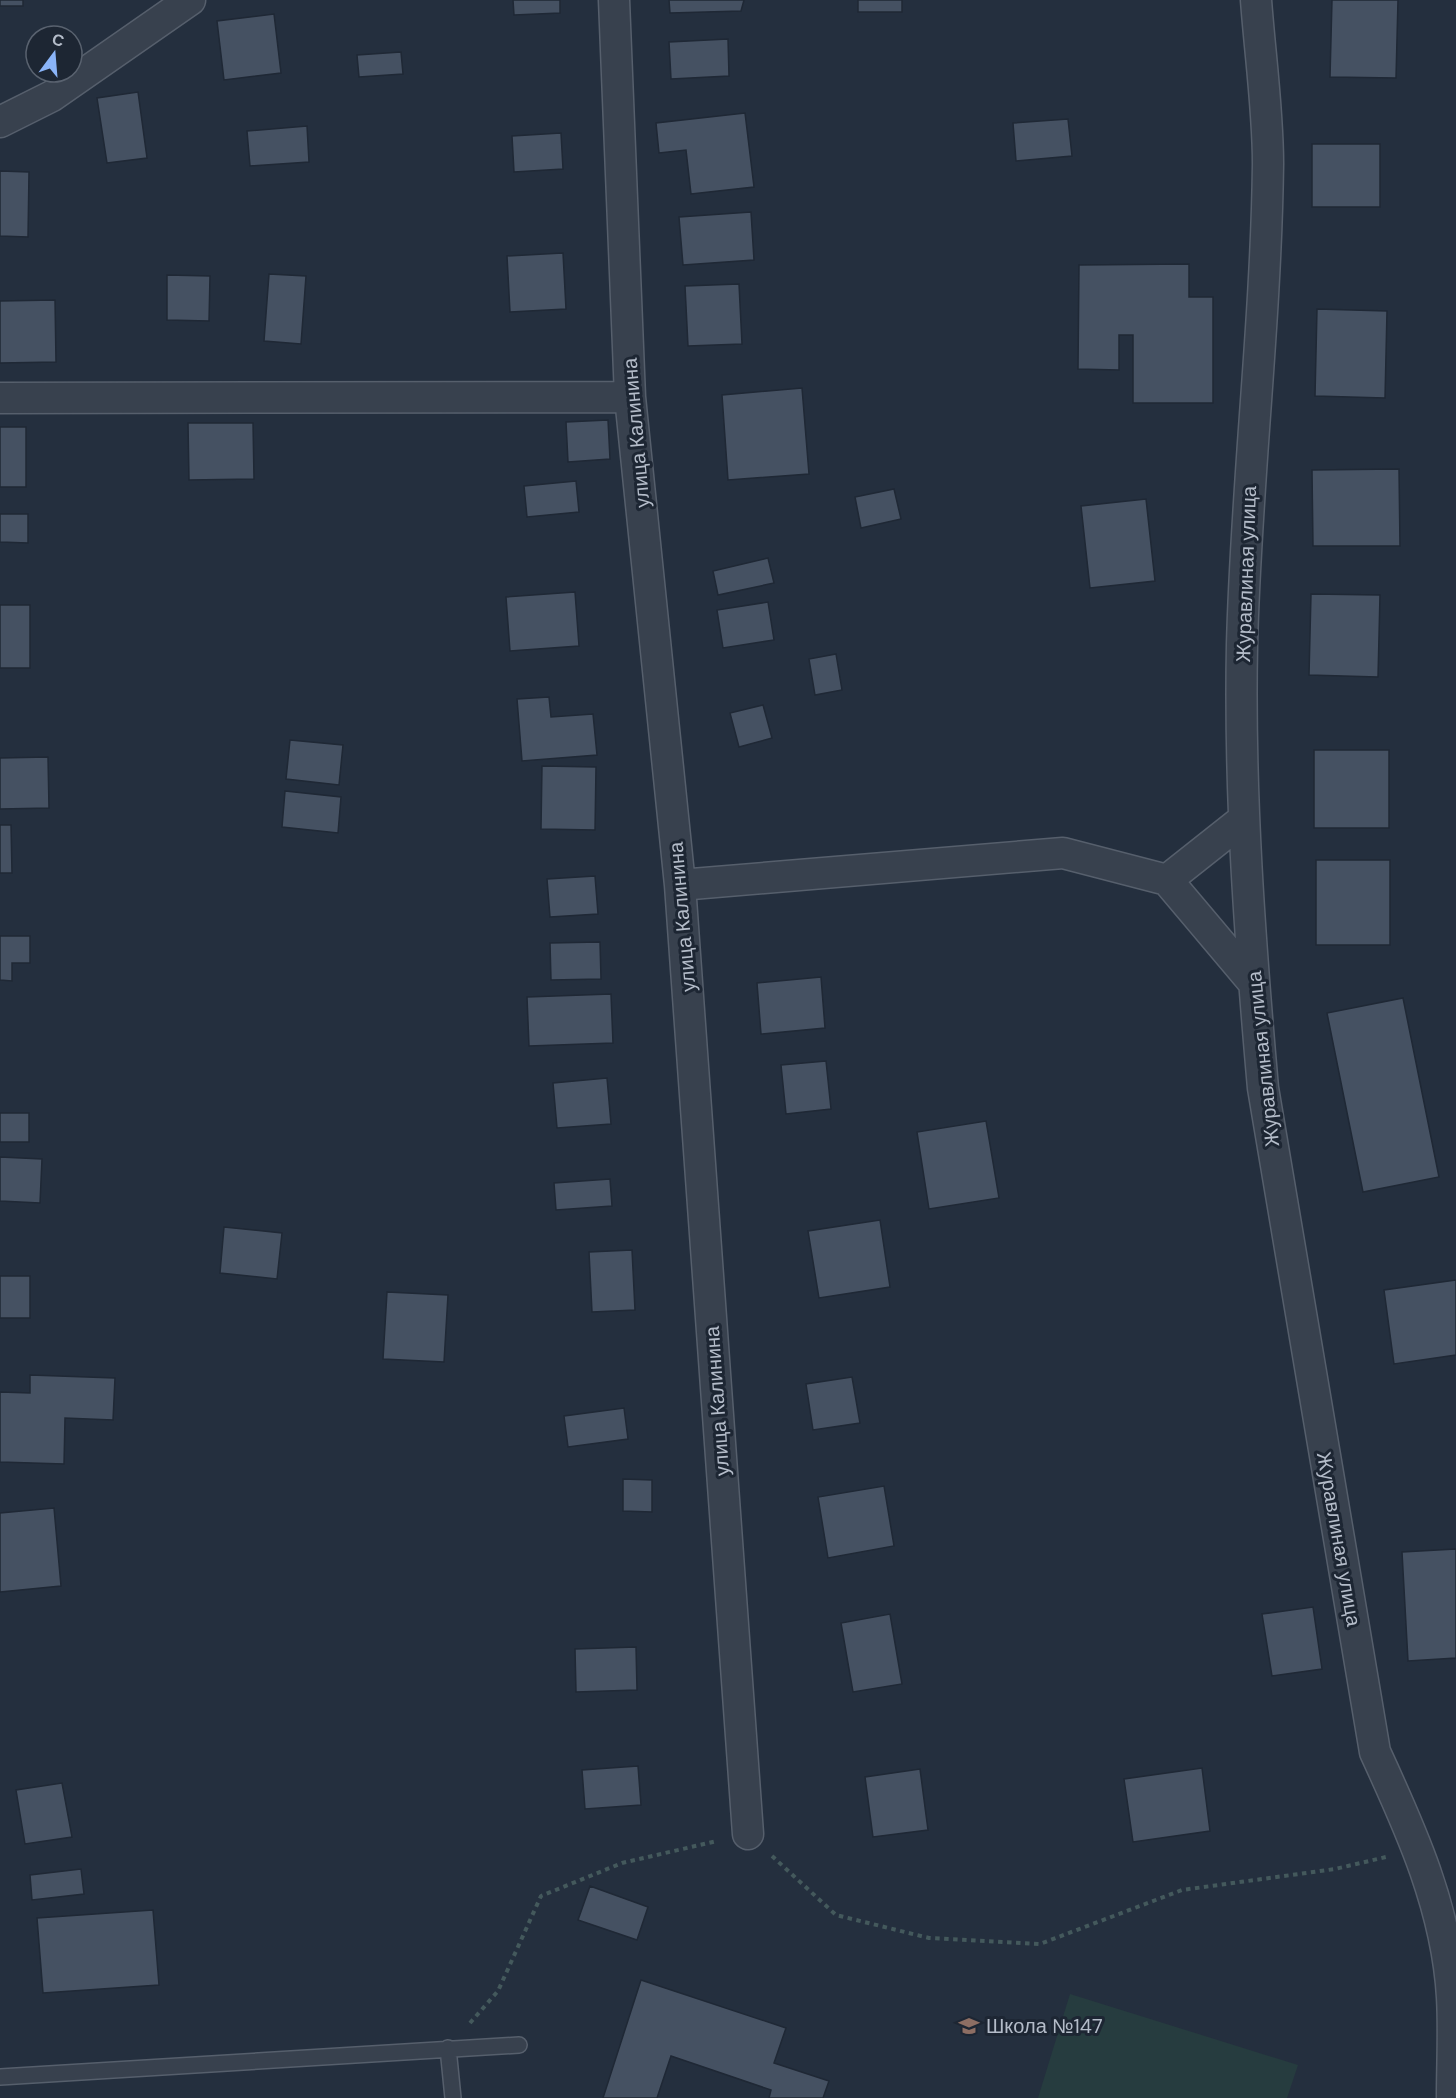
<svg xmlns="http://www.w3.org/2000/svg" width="1456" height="2098" viewBox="0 0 1456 2098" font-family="'DM Sans',sans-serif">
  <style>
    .green { fill: #263c3f }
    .building { fill: #455162; stroke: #1f2835; stroke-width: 1.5 }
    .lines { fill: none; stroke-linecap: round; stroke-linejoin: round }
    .lane-casing { stroke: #565f6c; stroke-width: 18 }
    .street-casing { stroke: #565f6c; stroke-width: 33 }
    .path { stroke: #44595c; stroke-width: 4; stroke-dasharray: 4.5 4.5; stroke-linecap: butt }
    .lane { stroke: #38414e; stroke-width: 15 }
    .street { stroke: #38414e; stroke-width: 30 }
    .labels { text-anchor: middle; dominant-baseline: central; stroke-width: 6; stroke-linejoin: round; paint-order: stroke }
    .street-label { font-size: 20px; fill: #b4bcc9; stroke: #1d2633 }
    .poi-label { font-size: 20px; fill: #b4bcc9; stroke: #1d2633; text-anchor: start }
  </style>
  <rect width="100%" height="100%" fill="#242f3e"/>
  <!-- green -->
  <path class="green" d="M 1070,1994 L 1298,2065 L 1287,2098 L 1038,2098 Z"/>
  <!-- building -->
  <path class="building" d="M 0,0 L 23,0 L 23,6 L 0,6 Z
    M 513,0 L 560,0 L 560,13 L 514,15 Z
    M 669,0 L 744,0 L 741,11 L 670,13 Z
    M 858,0 L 902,0 L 902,12 L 858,12 Z
    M 1332,0 L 1398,0 L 1396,78 L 1330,77 Z
    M 274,14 L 281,73 L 224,80 L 217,21 Z
    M 728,39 L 729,76 L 671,79 L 669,42 Z
    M 401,52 L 403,74 L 359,77 L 357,55 Z
    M 138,92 L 147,158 L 107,163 L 97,98 Z
    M 745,113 L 754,187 L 691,194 L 686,150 L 659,153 L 656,123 Z
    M 1068,119 L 1072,156 L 1016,161 L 1013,123 Z
    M 307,126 L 309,162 L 250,166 L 247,131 Z
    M 561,133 L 563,169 L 514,172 L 512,136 Z
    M 1312,144 L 1380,144 L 1380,207 L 1312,207 Z
    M 0,171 L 29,172 L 28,237 L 0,236 Z
    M 751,212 L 754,260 L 683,265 L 679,217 Z
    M 563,253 L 566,309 L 510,312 L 507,256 Z
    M 1189,264 L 1189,297 L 1213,297 L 1213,403 L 1133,403 L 1133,335 L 1119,335 L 1119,370 L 1078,369 L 1079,265 Z
    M 269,274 L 306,276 L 301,344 L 264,341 Z
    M 167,275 L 210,276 L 209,321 L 167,320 Z
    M 739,284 L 742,344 L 688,346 L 685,286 Z
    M 55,300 L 56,362 L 0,363 L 0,301 Z
    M 1317,309 L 1387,311 L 1385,398 L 1315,396 Z
    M 802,388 L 809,474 L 728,480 L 722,395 Z
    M 608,420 L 610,459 L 568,462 L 566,422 Z
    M 188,423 L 253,423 L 254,479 L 189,480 Z
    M 0,427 L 26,427 L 26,487 L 0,487 Z
    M 1399,469 L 1400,546 L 1313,546 L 1312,470 Z
    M 576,481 L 579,512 L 527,517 L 524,486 Z
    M 894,489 L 901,519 L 861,528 L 855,497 Z
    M 1146,499 L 1155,581 L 1090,588 L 1081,506 Z
    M 0,514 L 28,514 L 28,543 L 0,542 Z
    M 768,558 L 774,583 L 718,595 L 713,571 Z
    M 575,592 L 579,646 L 510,651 L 506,597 Z
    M 1311,594 L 1380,595 L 1378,677 L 1309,675 Z
    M 768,602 L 774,640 L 723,648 L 717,610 Z
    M 0,605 L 30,605 L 30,668 L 0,668 Z
    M 836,654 L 842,690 L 815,695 L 809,659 Z
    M 549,697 L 551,717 L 593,714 L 597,755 L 522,761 L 517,699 Z
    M 763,705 L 772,738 L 739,747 L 730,713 Z
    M 290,740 L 343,745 L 339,785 L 286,779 Z
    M 1314,750 L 1389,750 L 1389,828 L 1314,828 Z
    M 48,757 L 49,808 L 0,809 L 0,758 Z
    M 542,766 L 596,767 L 595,830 L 541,829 Z
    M 285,791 L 341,797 L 338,833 L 282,827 Z
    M 0,825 L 11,825 L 12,873 L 0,873 Z
    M 1316,860 L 1390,860 L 1390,945 L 1316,945 Z
    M 595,876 L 598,914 L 550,917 L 547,879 Z
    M 0,936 L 30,936 L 30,963 L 12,963 L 12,981 L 0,980 Z
    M 600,942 L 601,979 L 551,980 L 550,943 Z
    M 821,977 L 825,1028 L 761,1034 L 757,983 Z
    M 611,994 L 613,1043 L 529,1046 L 527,997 Z
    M 1403,998 L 1439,1177 L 1363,1192 L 1327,1013 Z
    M 826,1061 L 831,1109 L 786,1114 L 781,1065 Z
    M 607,1078 L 611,1124 L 557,1128 L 553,1083 Z
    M 0,1113 L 29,1113 L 29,1142 L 0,1142 Z
    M 986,1121 L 999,1198 L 929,1209 L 917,1132 Z
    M 0,1157 L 42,1159 L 40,1203 L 0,1201 Z
    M 610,1179 L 612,1206 L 556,1210 L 554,1183 Z
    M 880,1220 L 890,1287 L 819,1298 L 808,1231 Z
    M 224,1227 L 282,1233 L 277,1279 L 220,1273 Z
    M 632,1250 L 635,1310 L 592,1312 L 589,1252 Z
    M 0,1276 L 30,1276 L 30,1318 L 0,1318 Z
    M 1456,1280 L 1456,1355 L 1394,1364 L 1384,1290 Z
    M 387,1292 L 448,1295 L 444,1362 L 383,1359 Z
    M 30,1375 L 115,1378 L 113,1420 L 65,1418 L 64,1464 L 0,1462 L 0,1392 L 30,1393 Z
    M 852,1377 L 860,1423 L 813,1430 L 806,1384 Z
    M 624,1408 L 628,1439 L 568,1447 L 564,1416 Z
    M 623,1479 L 652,1480 L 652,1512 L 623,1511 Z
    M 884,1486 L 894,1546 L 828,1558 L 818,1497 Z
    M 54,1508 L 61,1586 L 0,1592 L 0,1513 Z
    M 1456,1549 L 1456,1658 L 1408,1661 L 1402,1552 Z
    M 1313,1607 L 1322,1669 L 1272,1676 L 1262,1614 Z
    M 890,1614 L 902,1684 L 853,1692 L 841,1623 Z
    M 636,1647 L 637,1690 L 576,1692 L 575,1649 Z
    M 638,1766 L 641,1805 L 585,1809 L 582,1770 Z
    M 1202,1768 L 1210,1831 L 1133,1842 L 1124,1779 Z
    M 920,1769 L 928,1830 L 873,1837 L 865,1777 Z
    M 62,1783 L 72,1837 L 25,1844 L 16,1790 Z
    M 81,1869 L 84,1894 L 32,1900 L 30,1875 Z
    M 590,1886 L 648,1907 L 637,1940 L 578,1920 Z
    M 153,1910 L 159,1985 L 43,1993 L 37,1918 Z
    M 641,1980 L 786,2028 L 774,2063 L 829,2081 L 823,2098 L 769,2098 L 771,2090 L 671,2056 L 657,2098 L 603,2098 Z"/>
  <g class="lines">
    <!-- lane casing -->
    <g class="lane-casing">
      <path id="lane" d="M 448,2048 L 453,2098
        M 0,2077 L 519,2045"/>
    </g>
    <!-- street casing -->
    <g class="street-casing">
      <path id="street" d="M 614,0 L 630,397 L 680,885 L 748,1834
        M 1256,0 C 1260,54 1268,110 1268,164 C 1266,325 1246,484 1242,645 C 1239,793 1250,941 1263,1088 L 1375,1752 C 1411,1830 1447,1909 1452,1997 C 1454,2030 1452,2064 1452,2098
        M 0,122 L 52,96 L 190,0
        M 0,398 L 630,397
        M 1244,819 L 1167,880 L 1253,982
        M 680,885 L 1063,853 L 1167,880"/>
    </g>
    <!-- path -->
    <path class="path" d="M 772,1856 L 836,1915 L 929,1938 L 1040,1944 L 1182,1890 L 1335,1869 L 1386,1857
      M 470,2023 L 498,1991 L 541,1896 L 622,1863 L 717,1841"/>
    <!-- lane -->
    <use href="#lane" class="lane"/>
    <!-- street -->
    <use href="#street" class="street"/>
  </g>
  <!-- icons -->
  <defs>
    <g id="school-bare" transform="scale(1.62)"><path d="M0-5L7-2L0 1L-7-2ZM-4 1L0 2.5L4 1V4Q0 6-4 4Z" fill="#8d6e63" stroke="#1d2633" stroke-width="2.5" paint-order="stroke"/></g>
  </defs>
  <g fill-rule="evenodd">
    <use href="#school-bare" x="969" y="2026"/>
  </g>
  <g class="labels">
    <!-- street labels -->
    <g class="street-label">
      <text transform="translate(636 433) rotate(-95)">улица Калинина</text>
      <text transform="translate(1246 574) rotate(-88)">Журавлиная улица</text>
      <text transform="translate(682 917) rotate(-95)">улица Калинина</text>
      <text transform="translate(1263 1059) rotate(-96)">Журавлиная улица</text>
      <text transform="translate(717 1401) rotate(-94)">улица Калинина</text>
      <text transform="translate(1339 1539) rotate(80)">Журавлиная улица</text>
    </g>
    <!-- poi labels -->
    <g class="poi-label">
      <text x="986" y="2026">Школа №147</text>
    </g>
  </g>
  <!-- north arrow -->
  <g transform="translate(54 54) rotate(16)"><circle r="28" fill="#1d2633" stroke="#59626f" stroke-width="1.5"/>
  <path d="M0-4.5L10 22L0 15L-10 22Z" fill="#8ab4f8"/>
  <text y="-9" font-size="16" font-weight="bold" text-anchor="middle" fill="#b4bcc9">С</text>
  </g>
</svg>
